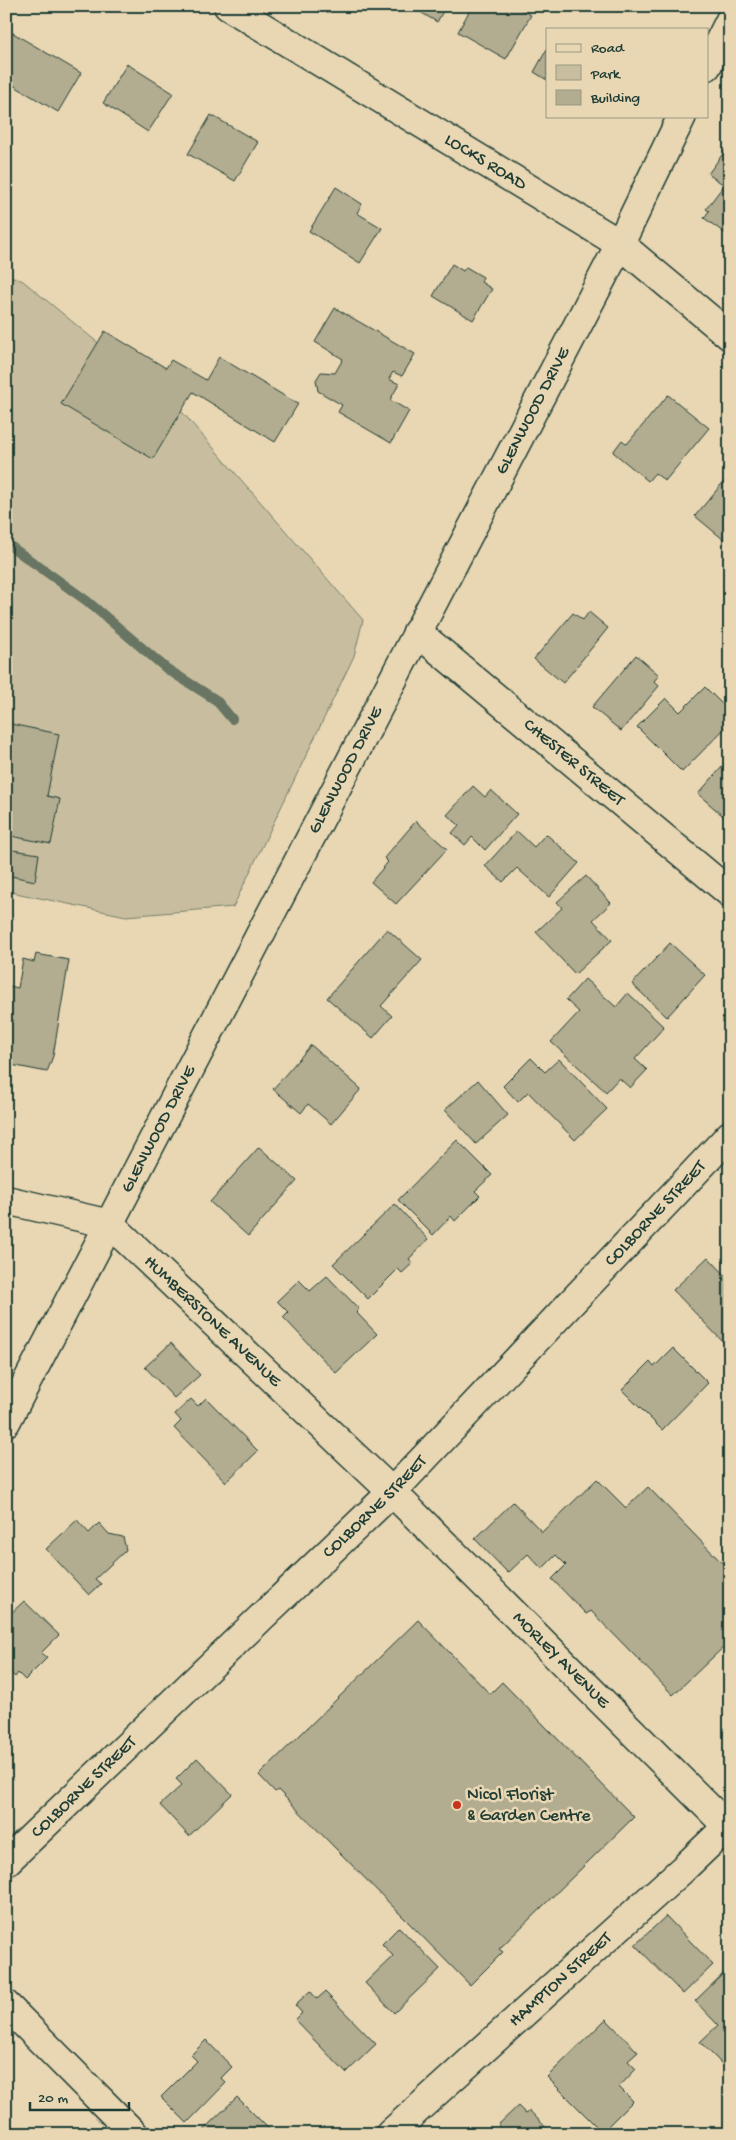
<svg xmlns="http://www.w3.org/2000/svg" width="736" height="2140" viewBox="0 0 736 2140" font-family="'Gochi Hand',sans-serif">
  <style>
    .green { fill: #c8be9f; stroke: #747e6a }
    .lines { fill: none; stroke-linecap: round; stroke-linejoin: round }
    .stream { stroke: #687563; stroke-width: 10 }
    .building { fill: #b2ac90; stroke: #1f3d34 }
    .minor-casing { stroke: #1f3d34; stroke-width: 31 }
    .tertiary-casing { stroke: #1f3d34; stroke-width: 31 }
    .secondary-casing { stroke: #1f3d34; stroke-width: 31 }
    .minor { stroke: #e9d7b4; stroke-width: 28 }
    .tertiary { stroke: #e9d7b4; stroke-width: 28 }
    .secondary { stroke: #e9d7b4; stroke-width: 28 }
    .poi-dot { fill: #c8321e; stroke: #e9d7b4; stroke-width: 2 }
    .labels { text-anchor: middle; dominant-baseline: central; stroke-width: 5; stroke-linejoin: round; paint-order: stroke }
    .street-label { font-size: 18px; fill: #1f3d34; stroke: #e9d7b4 }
    .poi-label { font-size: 18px; fill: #1f3d34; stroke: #e9d7b4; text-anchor: start }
  </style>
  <rect width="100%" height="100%" fill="#e9d7b4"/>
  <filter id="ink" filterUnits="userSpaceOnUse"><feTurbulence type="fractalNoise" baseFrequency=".02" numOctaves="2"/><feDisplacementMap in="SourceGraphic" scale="10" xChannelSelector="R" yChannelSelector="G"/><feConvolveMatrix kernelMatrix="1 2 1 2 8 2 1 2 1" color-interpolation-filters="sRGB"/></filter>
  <g filter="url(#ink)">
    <!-- green -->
    <path class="green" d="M 6,274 L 23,281 L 183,413 L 363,620 L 354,656 L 233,907 L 126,916 L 6,891 Z"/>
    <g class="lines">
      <!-- stream -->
      <path class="stream" d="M 6,543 L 87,601 L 167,669 L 216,700 L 232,719"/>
    </g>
    <!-- building -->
    <path class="building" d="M 410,6 L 446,6 L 437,22 Z
      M 472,6 L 515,6 L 531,15 L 506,59 L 458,32 Z
      M 6,29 L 81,73 L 58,112 L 6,81 Z
      M 547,49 L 547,80 L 534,72 Z
      M 127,64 L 173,93 L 148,132 L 103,103 Z
      M 211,115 L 258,142 L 235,181 L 188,154 Z
      M 730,144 L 730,237 L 704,218 L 709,211 L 706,209 L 724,185 L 708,174 Z
      M 336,187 L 362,204 L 357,213 L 382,228 L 360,263 L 309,231 Z
      M 452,264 L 463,271 L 466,267 L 483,277 L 481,282 L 492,289 L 473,320 L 433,296 Z
      M 335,308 L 415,354 L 402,376 L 393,372 L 389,379 L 399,384 L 390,400 L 409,411 L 391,443 L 338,412 L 342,405 L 318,391 L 316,380 L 321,372 L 335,373 L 343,359 L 315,342 Z
      M 105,331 L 166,368 L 171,360 L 206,380 L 219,357 L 298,404 L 275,442 L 193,392 L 153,459 L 61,404 Z
      M 668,395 L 709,428 L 665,481 L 655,473 L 648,481 L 613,452 L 622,440 L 627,444 Z
      M 730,474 L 730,532 L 724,540 L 695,516 Z
      M 589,612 L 608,628 L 563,683 L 534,659 L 573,613 L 583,620 Z
      M 636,655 L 659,675 L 654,681 L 659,686 L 621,731 L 592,707 Z
      M 705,687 L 730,712 L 730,723 L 682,772 L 637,727 L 666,698 L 680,712 Z
      M 6,723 L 59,734 L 47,796 L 60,799 L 51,844 L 6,835 Z
      M 730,758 L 730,822 L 698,794 Z
      M 473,786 L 485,797 L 491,790 L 517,814 L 485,850 L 472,837 L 465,845 L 452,833 L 459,825 L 447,815 Z
      M 416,821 L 447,849 L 396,904 L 371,882 L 388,862 L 384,858 Z
      M 517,831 L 534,847 L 546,834 L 579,863 L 549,897 L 517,868 L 503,882 L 485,866 Z
      M 6,849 L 39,854 L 35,881 L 6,875 Z
      M 586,876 L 611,903 L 593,920 L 612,940 L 575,974 L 536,932 L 562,908 L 557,902 Z
      M 387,929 L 422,960 L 381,1006 L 392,1016 L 373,1038 L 327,998 Z
      M 670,943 L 705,975 L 667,1017 L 632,984 Z
      M 36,954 L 69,960 L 53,1056 L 47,1072 L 6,1064 L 6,985 L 18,988 L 23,959 L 34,962 Z
      M 585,979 L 616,1007 L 628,993 L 664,1027 L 635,1059 L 647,1070 L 630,1088 L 619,1078 L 606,1092 L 551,1042 L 579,1012 L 566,1000 Z
      M 311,1045 L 361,1089 L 331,1124 L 308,1104 L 301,1113 L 273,1089 Z
      M 531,1058 L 545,1072 L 559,1059 L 607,1109 L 575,1140 L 528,1092 L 518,1102 L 503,1086 Z
      M 478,1080 L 508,1115 L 476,1144 L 445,1110 Z
      M 457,1140 L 492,1175 L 475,1191 L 480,1196 L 455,1221 L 451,1216 L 433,1235 L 398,1200 Z
      M 259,1147 L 297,1181 L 248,1236 L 210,1202 Z
      M 395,1204 L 428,1239 L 409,1259 L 413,1263 L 402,1273 L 398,1269 L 368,1299 L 333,1264 Z
      M 708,1257 L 730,1280 L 730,1342 L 726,1345 L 673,1290 Z
      M 327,1276 L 359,1309 L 356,1312 L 377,1334 L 336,1373 L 283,1317 L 288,1312 L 277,1301 L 299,1280 L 310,1291 Z
      M 171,1343 L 200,1375 L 174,1398 L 145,1367 Z
      M 673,1348 L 708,1383 L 662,1430 L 622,1390 L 650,1362 L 654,1367 Z
      M 206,1398 L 258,1451 L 226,1482 L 174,1428 L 181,1421 L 175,1414 L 191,1399 L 198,1406 Z
      M 597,1479 L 626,1508 L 648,1487 L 730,1571 L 730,1641 L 673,1695 L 591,1611 L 586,1614 L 552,1579 L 566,1565 L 556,1555 L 542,1569 L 528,1554 L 508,1573 L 475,1539 L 513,1502 L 542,1532 Z
      M 77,1520 L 89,1533 L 99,1523 L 109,1534 L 123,1537 L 126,1550 L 95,1579 L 101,1584 L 89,1595 L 46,1549 Z
      M 24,1601 L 59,1635 L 41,1653 L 47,1658 L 25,1680 L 18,1673 L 15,1677 L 6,1668 L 6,1618 Z
      M 418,1620 L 490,1694 L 502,1682 L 634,1817 L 499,1949 L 503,1952 L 470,1985 L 278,1790 L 275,1792 L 259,1775 Z
      M 197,1758 L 232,1794 L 189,1836 L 160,1805 L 182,1785 L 176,1779 Z
      M 666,1916 L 713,1965 L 683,1994 L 635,1945 Z
      M 399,1927 L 440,1969 L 394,2013 L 365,1983 L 393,1956 L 382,1944 Z
      M 727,1970 L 730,1972 L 730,2072 L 700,2042 L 718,2025 L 695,2001 Z
      M 310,1991 L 317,1999 L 325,1992 L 376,2044 L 346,2073 L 295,2020 L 302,2013 L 295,2005 Z
      M 606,2019 L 638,2052 L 628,2061 L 636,2069 L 619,2087 L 633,2101 L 602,2132 L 547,2077 Z
      M 206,2040 L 232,2067 L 221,2078 L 226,2083 L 187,2123 L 161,2097 L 197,2061 L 191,2055 Z
      M 237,2097 L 270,2130 L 267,2134 L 209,2134 L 204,2129 Z
      M 518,2106 L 526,2114 L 530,2111 L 552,2134 L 506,2134 L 498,2125 Z"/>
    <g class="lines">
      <!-- minor casing -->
      <g class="minor-casing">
        <g id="minor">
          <path d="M 707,66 L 730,20"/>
          <path id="s1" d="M 417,632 L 730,893"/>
          <path id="s2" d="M 6,1200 L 110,1224 L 392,1492 L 730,1829"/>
          <path id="s3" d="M 6,1422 L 620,244 L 682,116"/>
          <path d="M 6,2005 L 134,2134"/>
          <path id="s4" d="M 390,2134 L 683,1869 L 730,1824"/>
        </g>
      </g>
      <!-- tertiary casing -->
      <g class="tertiary-casing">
        <g id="tertiary">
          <path id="s5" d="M 228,6 L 620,244 L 730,336"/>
        </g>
      </g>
      <!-- secondary casing -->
      <g class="secondary-casing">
        <g id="secondary">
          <path id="s6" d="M 6,1862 L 392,1492 L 730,1135"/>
        </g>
      </g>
      <!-- minor -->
      <use href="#minor" class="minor"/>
      <!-- tertiary -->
      <use href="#tertiary" class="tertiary"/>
      <!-- secondary -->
      <use href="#secondary" class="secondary"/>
    </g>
  </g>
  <!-- markers -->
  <circle class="poi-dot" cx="457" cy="1805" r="5"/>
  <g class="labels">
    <!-- street labels -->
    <g class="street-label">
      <text stroke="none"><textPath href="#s5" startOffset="301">LOCKS ROAD</textPath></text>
      <text stroke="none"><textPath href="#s3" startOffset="1140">GLENWOOD DRIVE</textPath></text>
      <text stroke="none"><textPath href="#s1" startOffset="204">CHESTER STREET</textPath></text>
      <text stroke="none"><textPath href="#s3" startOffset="735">GLENWOOD DRIVE</textPath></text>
      <text stroke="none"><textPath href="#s3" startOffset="330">GLENWOOD DRIVE</textPath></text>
      <text stroke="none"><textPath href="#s6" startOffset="918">COLBORNE STREET</textPath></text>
      <text stroke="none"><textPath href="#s2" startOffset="248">HUMBERSTONE AVENUE</textPath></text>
      <text stroke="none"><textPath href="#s6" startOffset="512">COLBORNE STREET</textPath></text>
      <text stroke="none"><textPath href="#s2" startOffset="734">MORLEY AVENUE</textPath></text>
      <text stroke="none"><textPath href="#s6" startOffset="108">COLBORNE STREET</textPath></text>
      <text stroke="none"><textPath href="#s4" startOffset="230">HAMPTON STREET</textPath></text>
    </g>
    <!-- poi labels -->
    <g class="poi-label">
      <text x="467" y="1795">Nicol Florist<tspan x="467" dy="21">&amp; Garden Centre</tspan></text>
    </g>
  </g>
  <!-- margin -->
  <rect width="736" height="2140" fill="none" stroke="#e9d7b4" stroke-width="25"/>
  <rect x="12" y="12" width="711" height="2115" fill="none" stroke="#1f3d34" stroke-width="2" filter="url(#ink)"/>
  <!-- legend -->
  <rect x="546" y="28" width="162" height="90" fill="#e9d7b4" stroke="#989981"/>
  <rect x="556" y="44" width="25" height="8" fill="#e9d7b4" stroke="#989981"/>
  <text x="591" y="52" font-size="15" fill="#1f3d34">Road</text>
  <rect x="556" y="65" width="25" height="15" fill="#c8be9f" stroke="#989981"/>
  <text x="591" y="78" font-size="15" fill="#1f3d34">Park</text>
  <rect x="556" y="90" width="25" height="15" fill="#b2ac90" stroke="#989981"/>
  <text x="591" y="102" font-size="15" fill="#1f3d34">Building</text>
  <!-- scale -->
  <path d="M30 2102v8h99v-8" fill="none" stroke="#1f3d34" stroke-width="2.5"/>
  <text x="38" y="2102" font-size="15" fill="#1f3d34" stroke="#e9d7b4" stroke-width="4" paint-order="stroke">20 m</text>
</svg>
